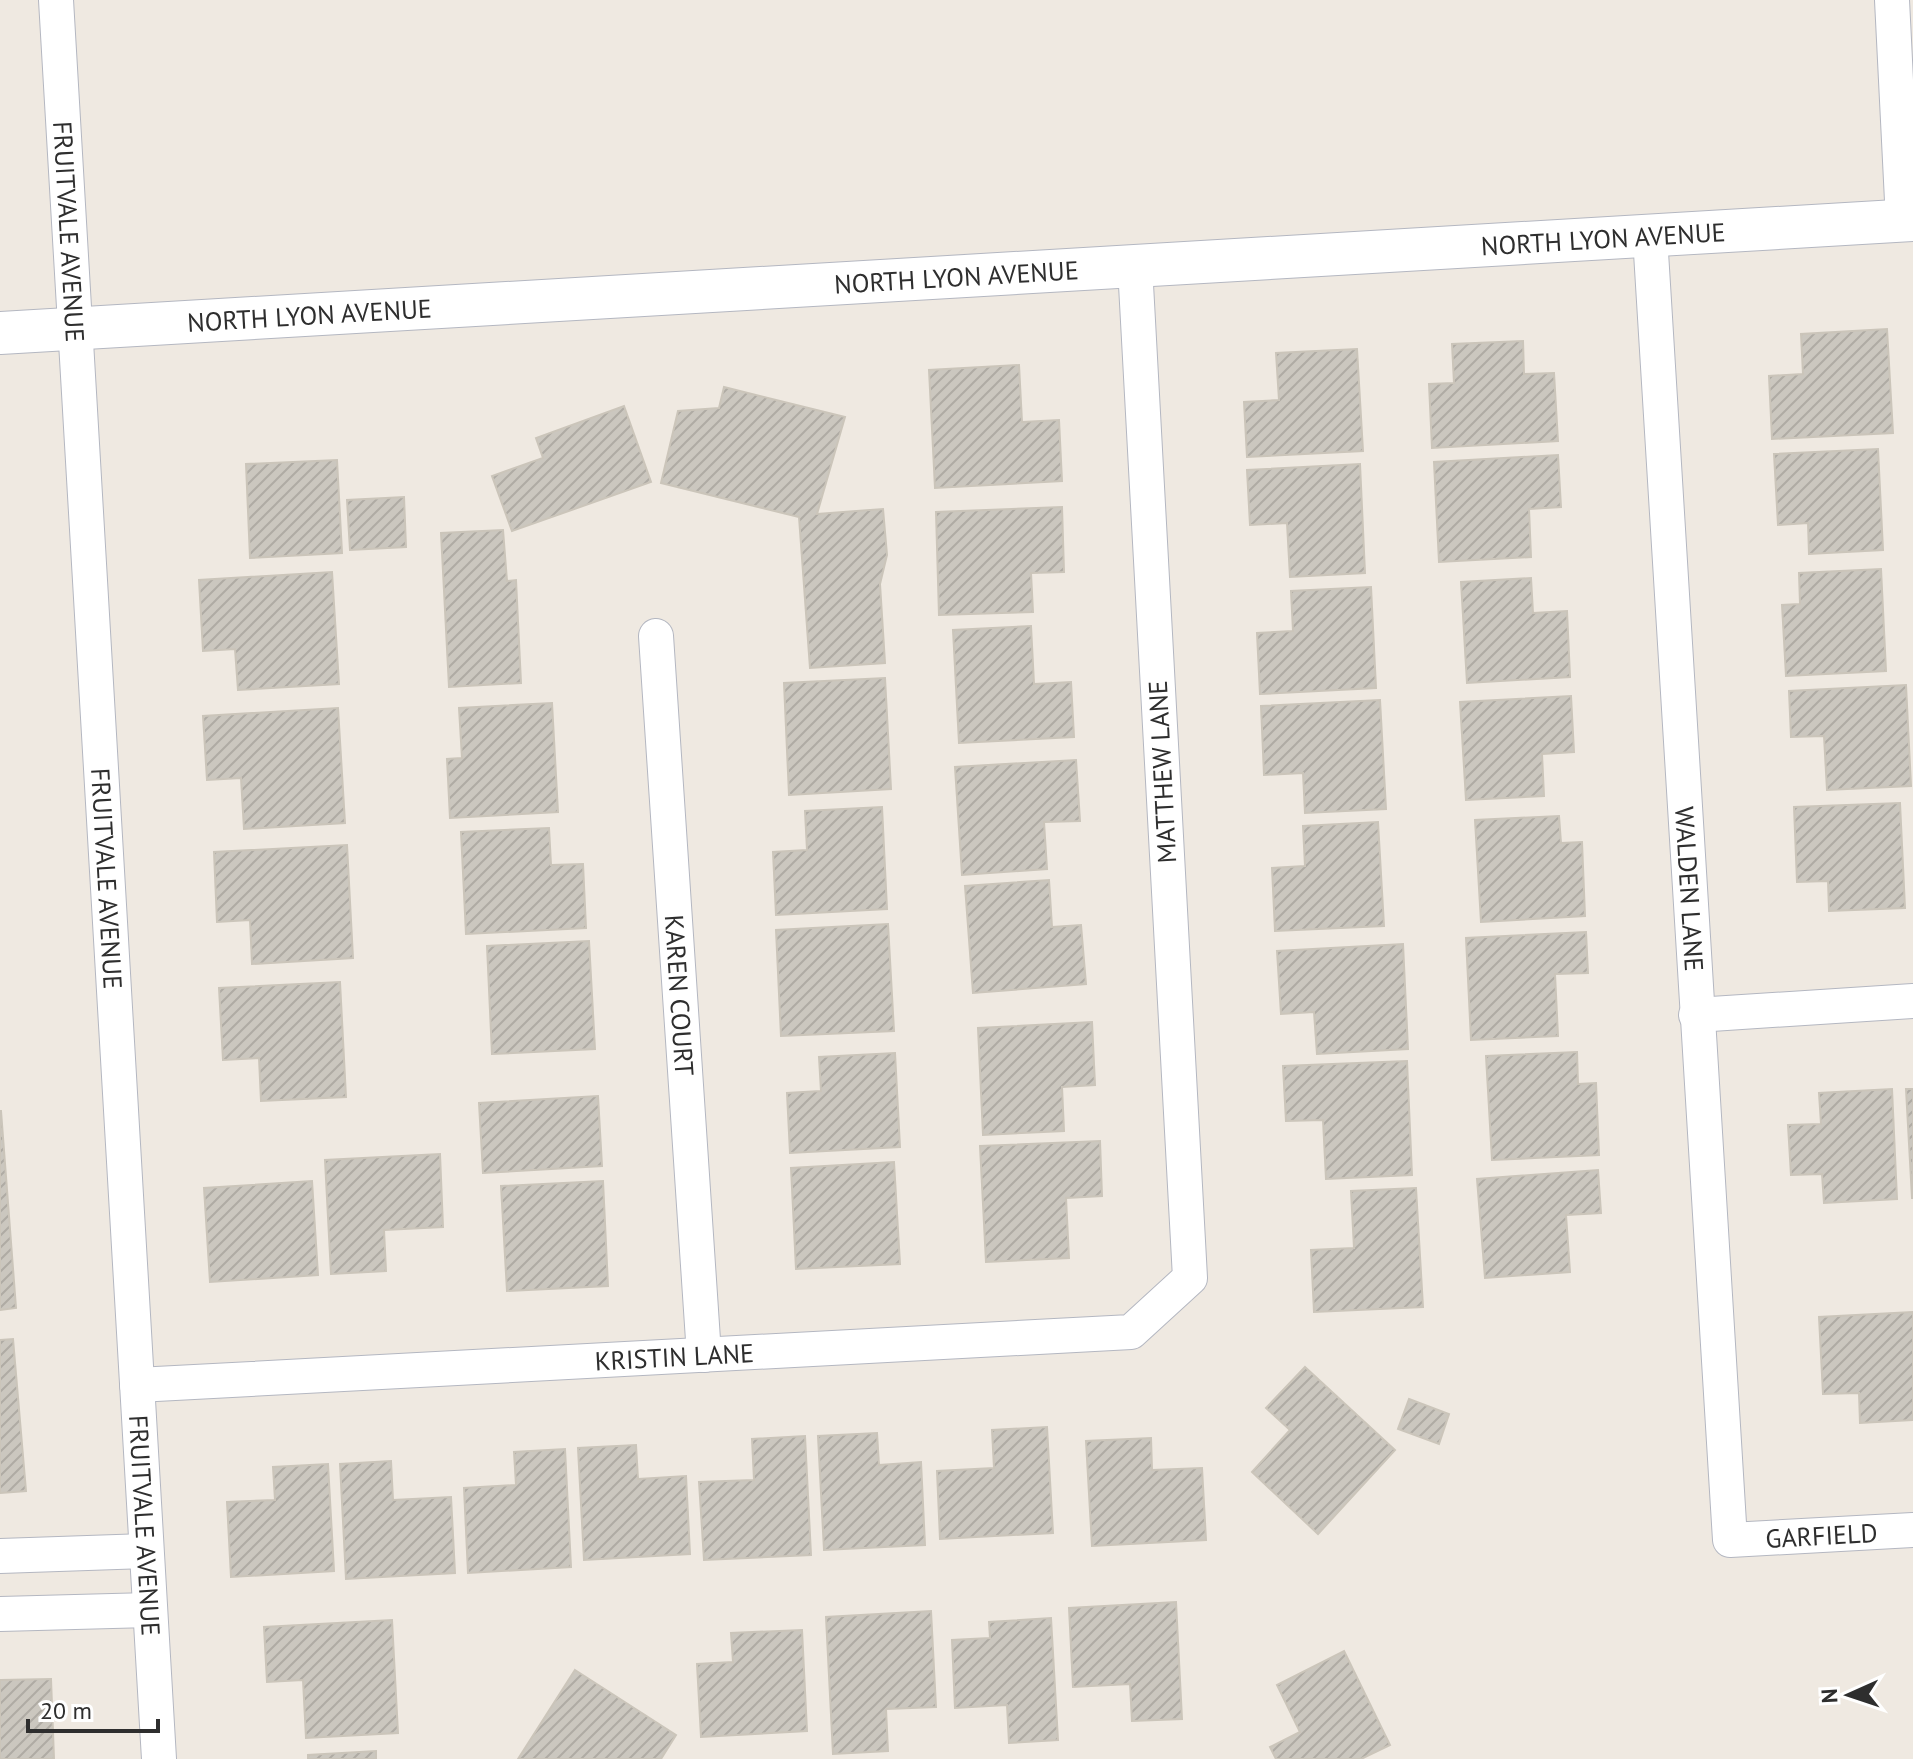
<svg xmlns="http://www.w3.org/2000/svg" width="1913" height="1759" viewBox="0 0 1913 1759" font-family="'PT Sans',sans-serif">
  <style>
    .building { fill: url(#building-hatch); stroke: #cbc5ba; stroke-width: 2 }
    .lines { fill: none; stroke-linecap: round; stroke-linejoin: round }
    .minor-casing { stroke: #b4b7c1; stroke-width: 36 }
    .tertiary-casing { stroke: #b4b7c1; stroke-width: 44 }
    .minor { stroke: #fff; stroke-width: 34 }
    .tertiary { stroke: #fff; stroke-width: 42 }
    .labels { text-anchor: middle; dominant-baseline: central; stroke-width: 7; stroke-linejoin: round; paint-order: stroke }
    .street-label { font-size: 26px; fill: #2e2e2e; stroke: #fff }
  </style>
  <defs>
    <pattern id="building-hatch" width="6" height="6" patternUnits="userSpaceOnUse" patternTransform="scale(2)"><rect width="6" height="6" fill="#cbc7bf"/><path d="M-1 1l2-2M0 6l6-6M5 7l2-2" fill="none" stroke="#afaba4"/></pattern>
  </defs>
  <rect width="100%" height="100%" fill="#efe9e1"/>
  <!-- building -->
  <path class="building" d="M 1887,329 L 1893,433 L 1772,439 L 1769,376 L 1803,374 L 1801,334 Z
    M 1523,341 L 1524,374 L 1554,373 L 1558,441 L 1432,448 L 1429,384 L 1454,383 L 1452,344 Z
    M 1357,349 L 1363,451 L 1247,457 L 1244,402 L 1279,400 L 1276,353 Z
    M 1019,365 L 1022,422 L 1059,420 L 1062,481 L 935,488 L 929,370 Z
    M 724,387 L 845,417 L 817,514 L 883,509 L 887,555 L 880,584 L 885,663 L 810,668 L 799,517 L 661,483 L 678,411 L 719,408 Z
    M 624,406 L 651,482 L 512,531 L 492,476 L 543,458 L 536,438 Z
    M 1878,449 L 1883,550 L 1809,554 L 1808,523 L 1778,525 L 1774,454 Z
    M 1558,455 L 1561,507 L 1529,509 L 1531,557 L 1439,562 L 1434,462 Z
    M 337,460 L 342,553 L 250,558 L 246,464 Z
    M 1360,464 L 1365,573 L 1290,577 L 1287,523 L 1250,525 L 1247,470 Z
    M 404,497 L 406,547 L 350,550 L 347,500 Z
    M 1062,507 L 1064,572 L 1031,573 L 1033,612 L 939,615 L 936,512 Z
    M 503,530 L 507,581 L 516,580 L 521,683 L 449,687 L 441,533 Z
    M 1881,569 L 1886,671 L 1786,676 L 1782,605 L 1800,604 L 1799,573 Z
    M 332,572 L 339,684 L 238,690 L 235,649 L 203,651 L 199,580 Z
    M 1531,578 L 1533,613 L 1567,611 L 1570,677 L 1467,683 L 1461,582 Z
    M 1371,587 L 1376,688 L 1260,694 L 1257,633 L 1293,631 L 1291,591 Z
    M 1031,626 L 1034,684 L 1071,682 L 1074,737 L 959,743 L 953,630 Z
    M 885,678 L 891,789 L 789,795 L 784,683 Z
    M 1906,685 L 1911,786 L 1827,790 L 1824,736 L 1791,737 L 1789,691 Z
    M 1571,696 L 1574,752 L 1542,754 L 1544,796 L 1466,800 L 1460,702 Z
    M 1380,700 L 1386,809 L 1305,813 L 1303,773 L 1264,775 L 1261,706 Z
    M 552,703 L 558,812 L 450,818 L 447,759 L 462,758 L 459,708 Z
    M 338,708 L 345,823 L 244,829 L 241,778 L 207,780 L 203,716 Z
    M 1076,760 L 1080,821 L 1044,822 L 1047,869 L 962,875 L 955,767 Z
    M 1900,803 L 1905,908 L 1829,911 L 1828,881 L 1797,882 L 1794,807 Z
    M 882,807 L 887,909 L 776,915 L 773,852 L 807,850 L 805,811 Z
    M 1559,816 L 1561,843 L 1582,842 L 1585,916 L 1481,922 L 1475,820 Z
    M 1378,822 L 1384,926 L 1275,931 L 1272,868 L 1305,866 L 1303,826 Z
    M 549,828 L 551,865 L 583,864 L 586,928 L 466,934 L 461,832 Z
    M 347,845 L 353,958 L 252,964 L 250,920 L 217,922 L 214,852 Z
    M 1049,880 L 1052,927 L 1081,925 L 1086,984 L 973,993 L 965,886 Z
    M 888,924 L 894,1031 L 781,1036 L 776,930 Z
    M 1586,932 L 1588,973 L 1555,974 L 1558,1036 L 1471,1040 L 1466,938 Z
    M 589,941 L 595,1049 L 492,1054 L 487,946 Z
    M 1403,944 L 1408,1049 L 1317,1054 L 1314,1012 L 1281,1014 L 1277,951 Z
    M 340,982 L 346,1097 L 261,1101 L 259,1058 L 223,1060 L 219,988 Z
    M 1092,1022 L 1095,1085 L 1062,1087 L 1064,1131 L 983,1135 L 978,1028 Z
    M 1577,1052 L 1578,1084 L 1596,1083 L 1599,1155 L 1492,1160 L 1486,1056 Z
    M 895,1053 L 900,1147 L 790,1153 L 787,1093 L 821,1091 L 819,1057 Z
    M 1407,1061 L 1412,1175 L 1326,1179 L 1323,1120 L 1286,1121 L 1283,1066 Z
    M 1892,1089 L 1897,1199 L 1824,1203 L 1822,1174 L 1791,1175 L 1788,1125 L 1821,1124 L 1819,1093 Z
    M 1906,1089 L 1913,1089 L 1913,1198 L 1912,1198 Z
    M 598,1096 L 602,1166 L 483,1173 L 479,1103 Z
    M 1,1111 L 16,1308 L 0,1310 L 0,1111 Z
    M 1100,1141 L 1102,1196 L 1066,1198 L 1069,1258 L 986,1262 L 980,1146 Z
    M 440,1154 L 443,1227 L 384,1230 L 386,1271 L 331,1274 L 325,1160 Z
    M 894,1162 L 900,1264 L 796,1269 L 791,1168 Z
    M 1598,1170 L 1601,1213 L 1566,1215 L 1570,1272 L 1485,1278 L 1477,1179 Z
    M 312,1181 L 318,1275 L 210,1282 L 204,1188 Z
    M 603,1181 L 608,1286 L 507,1291 L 501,1186 Z
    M 1416,1188 L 1423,1307 L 1314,1312 L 1311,1250 L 1354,1248 L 1351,1191 Z
    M 1913,1312 L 1913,1420 L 1860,1423 L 1859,1393 L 1823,1394 L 1819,1317 Z
    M 13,1339 L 26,1491 L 0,1493 L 0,1340 Z
    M 1305,1367 L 1395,1450 L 1318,1534 L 1252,1472 L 1290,1430 L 1266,1408 Z
    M 1409,1399 L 1449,1414 L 1439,1444 L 1398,1429 Z
    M 1047,1427 L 1053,1533 L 940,1539 L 937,1471 L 994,1468 L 992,1430 Z
    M 877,1433 L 879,1465 L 921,1462 L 925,1545 L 824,1550 L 818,1436 Z
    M 805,1436 L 811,1555 L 704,1560 L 699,1482 L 754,1480 L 752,1439 Z
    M 1151,1438 L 1152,1470 L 1202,1468 L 1206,1540 L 1092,1546 L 1086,1441 Z
    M 636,1445 L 638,1479 L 686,1476 L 690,1554 L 584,1560 L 578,1448 Z
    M 565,1449 L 571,1567 L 468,1573 L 464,1488 L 516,1485 L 514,1452 Z
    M 391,1461 L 393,1500 L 451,1497 L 455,1573 L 346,1579 L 340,1464 Z
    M 328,1464 L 334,1571 L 231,1577 L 227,1502 L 275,1500 L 273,1467 Z
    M 1176,1602 L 1182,1719 L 1132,1721 L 1130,1684 L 1073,1687 L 1069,1608 Z
    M 931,1611 L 936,1707 L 886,1709 L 888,1751 L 833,1754 L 826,1617 Z
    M 1051,1618 L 1058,1740 L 1009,1743 L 1007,1705 L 955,1708 L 952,1640 L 990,1638 L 989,1622 Z
    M 392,1620 L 398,1733 L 306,1738 L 303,1680 L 267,1682 L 264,1627 Z
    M 802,1630 L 807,1731 L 701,1737 L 697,1664 L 733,1662 L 731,1633 Z
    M 1344,1651 L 1390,1745 L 1361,1759 L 1276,1759 L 1270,1747 L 1300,1732 L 1277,1685 Z
    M 575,1670 L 676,1735 L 661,1759 L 518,1759 Z
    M 51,1679 L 54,1759 L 0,1759 L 0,1680 Z
    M 376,1751 L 376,1759 L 308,1759 L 308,1755 Z"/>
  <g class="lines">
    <!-- minor casing -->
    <g class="minor-casing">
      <g id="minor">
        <path id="s1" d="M 56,0 L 159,1759"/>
        <path d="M 1892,0 L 1903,221"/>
        <path id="s2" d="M 1650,236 L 1730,1540 L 1913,1530"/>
        <path id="s3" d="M 656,636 L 704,1355"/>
        <path d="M 1696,1015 L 1913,1001"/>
        <path id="s4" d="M 137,1385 L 1131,1332 L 1190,1278 L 1135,266"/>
        <path d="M 0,1556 L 146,1551"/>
        <path d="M 0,1614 L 150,1610"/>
      </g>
    </g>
    <!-- tertiary casing -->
    <g class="tertiary-casing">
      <g id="tertiary">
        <path id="s5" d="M 0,333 L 1913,220"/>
      </g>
    </g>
    <!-- minor -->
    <use href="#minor" class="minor"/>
    <!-- tertiary -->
    <use href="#tertiary" class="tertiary"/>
  </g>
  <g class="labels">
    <!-- street labels -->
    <g class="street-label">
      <text stroke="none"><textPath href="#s1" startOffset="232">FRUITVALE AVENUE</textPath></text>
      <text stroke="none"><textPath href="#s5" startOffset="1606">NORTH LYON AVENUE</textPath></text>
      <text stroke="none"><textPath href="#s5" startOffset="958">NORTH LYON AVENUE</textPath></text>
      <text stroke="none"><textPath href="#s5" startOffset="310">NORTH LYON AVENUE</textPath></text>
      <text transform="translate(1162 772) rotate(-93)">MATTHEW LANE</text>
      <text stroke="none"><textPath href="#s1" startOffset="880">FRUITVALE AVENUE</textPath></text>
      <text stroke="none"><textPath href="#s2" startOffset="654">WALDEN LANE</textPath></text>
      <text stroke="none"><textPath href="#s3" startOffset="360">KAREN COURT</textPath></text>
      <text stroke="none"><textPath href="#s4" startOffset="538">KRISTIN LANE</textPath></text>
      <text stroke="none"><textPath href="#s1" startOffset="1528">FRUITVALE AVENUE</textPath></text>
      <text stroke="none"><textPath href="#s2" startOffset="1398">GARFIELD</textPath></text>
    </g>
  </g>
  <!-- north arrow -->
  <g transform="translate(1849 1695) rotate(267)" stroke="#ffffff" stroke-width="6" paint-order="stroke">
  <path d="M0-6L14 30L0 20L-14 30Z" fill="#2e2e2e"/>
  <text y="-12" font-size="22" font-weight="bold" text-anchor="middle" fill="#2e2e2e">N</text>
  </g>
  <!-- scale -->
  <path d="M28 1719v12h130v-12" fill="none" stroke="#2e2e2e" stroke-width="4"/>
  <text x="40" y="1719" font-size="24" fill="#2e2e2e" stroke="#ffffff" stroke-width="6" paint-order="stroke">20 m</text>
</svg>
